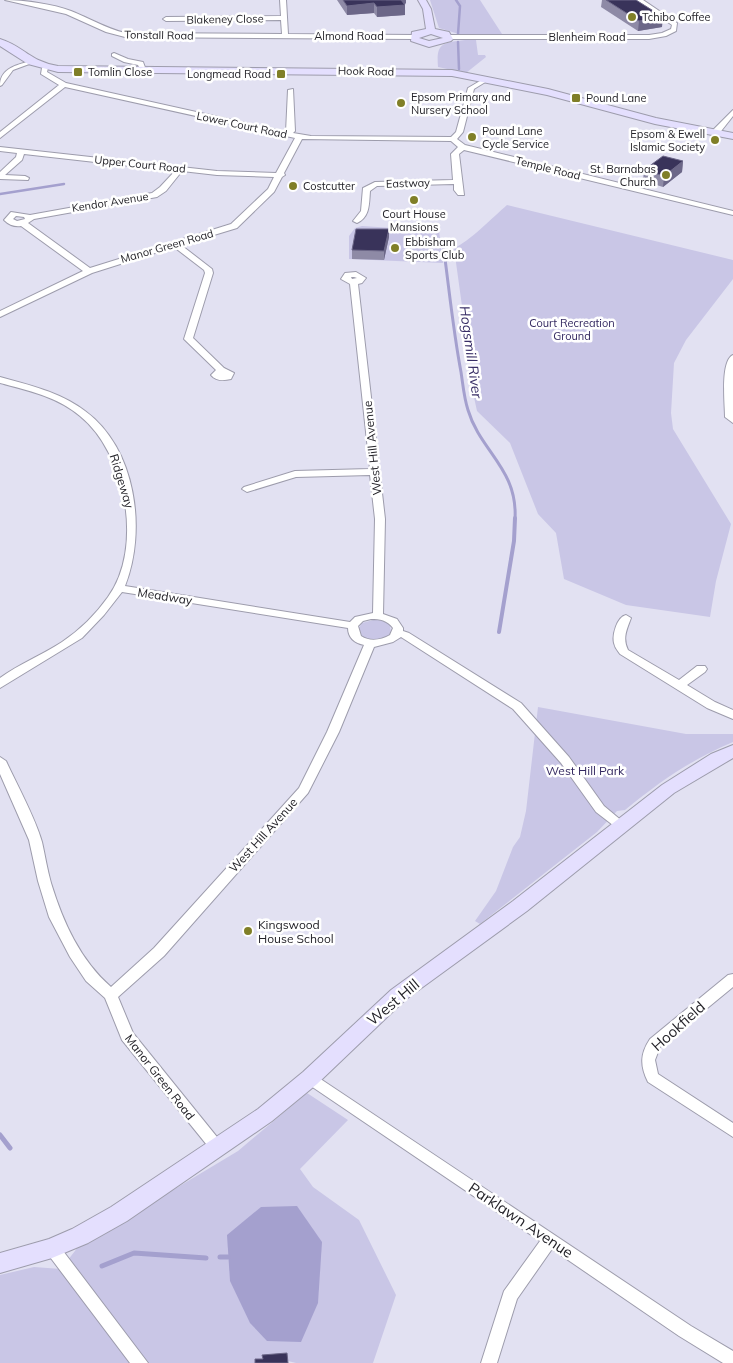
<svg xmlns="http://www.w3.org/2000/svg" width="733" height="1363" viewBox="0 0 733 1363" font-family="Mulish,sans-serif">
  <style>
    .green { fill: #c9c6e6 }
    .water { fill: #a4a0ce }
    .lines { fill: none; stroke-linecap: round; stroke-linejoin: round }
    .stream-far3 { stroke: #a4a0ce; stroke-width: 2.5 }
    .stream-far2 { stroke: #a4a0ce; stroke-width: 3 }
    .stream-far1 { stroke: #a4a0ce; stroke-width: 4 }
    .stream { stroke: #a4a0ce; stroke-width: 5 }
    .street-casing { stroke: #9d9cac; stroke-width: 2 }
    .secondary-casing { stroke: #9d9cac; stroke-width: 2 }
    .street { fill: #fff; fill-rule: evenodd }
    .secondary { fill: #e4dffe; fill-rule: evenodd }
    .wall { fill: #8e8aa6 }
    .shaded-wall { fill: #6c6788 }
    .building { fill: #39335a; stroke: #6c6788 }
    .poi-dot { fill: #807f28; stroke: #fff; stroke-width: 2 }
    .labels { text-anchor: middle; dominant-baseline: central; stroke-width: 5; stroke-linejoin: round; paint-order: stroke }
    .far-poi-label { font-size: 11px; fill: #242329; stroke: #fff; text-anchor: start }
    .far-street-label { font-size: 11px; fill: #242329; stroke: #fff }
    .far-park-label { font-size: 11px; fill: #332860; stroke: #fff }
    .street-label { font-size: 12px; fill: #242329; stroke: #fff }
    .park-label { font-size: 12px; fill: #332860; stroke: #fff }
    .poi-label { font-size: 12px; fill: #242329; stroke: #fff; text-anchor: start }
    .water-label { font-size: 14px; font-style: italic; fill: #382e66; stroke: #fff }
    .near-street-label { font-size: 15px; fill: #242329; stroke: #fff }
  </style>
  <rect width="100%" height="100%" fill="#e2e1f2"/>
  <!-- green -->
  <path class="green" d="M 430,0 L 480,0 L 502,34 L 462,35 L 439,28 Z
    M 465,40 L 476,40 L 478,55 L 485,55 L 486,57 L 466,73 L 438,67 C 436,43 442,43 465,40 Z
    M 507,205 L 733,260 L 733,279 L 686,340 L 674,363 L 671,413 L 673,429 L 731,524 L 716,581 L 710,617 L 626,605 L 564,579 L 556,533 L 538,514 L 510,443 L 477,411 L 465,356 L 466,335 L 454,248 C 469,242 493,217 507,205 Z
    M 362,226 L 439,231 L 443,263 L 349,259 L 349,236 L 355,228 Z
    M 377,619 L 390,624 L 391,634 C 382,641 371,642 362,636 L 358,629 L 362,623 Z
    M 538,707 L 686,734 L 733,734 L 733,742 C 689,761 662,780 625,810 L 617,811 L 597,832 L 480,924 L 475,921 L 496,891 L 513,847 L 520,837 L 526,811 Z
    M 307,1093 L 348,1120 L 300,1169 L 313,1187 L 359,1220 L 396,1295 L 373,1363 L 296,1363 L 288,1361 L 269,1363 L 0,1363 L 0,1275 L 34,1267 L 61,1269 L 78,1247 L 238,1151 Z"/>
  <!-- water -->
  <path class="water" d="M 297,1206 L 322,1242 L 318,1303 L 301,1342 L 267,1341 L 250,1323 L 230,1281 L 227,1235 L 261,1207 Z"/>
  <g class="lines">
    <!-- stream-far3 -->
    <path class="stream-far3" d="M 456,0 L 460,6 L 458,34
      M 458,42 L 459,69
      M 0,194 L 64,184"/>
    <!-- stream-far2 -->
    <path class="stream-far2" d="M 443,244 C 449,287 453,330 461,372 C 463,385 464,398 468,410 C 480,451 518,469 515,519"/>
    <!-- stream-far1 -->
    <path class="stream-far1" d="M 499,632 L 514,541 L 515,518"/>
    <!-- stream -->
    <path class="stream" d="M 0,1135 L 10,1148
      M 220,1257 L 228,1257
      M 102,1266 L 134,1253 L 206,1258"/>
    <!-- street casing -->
    <g class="street-casing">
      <path id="street" d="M 5,0 C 24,0 53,4 71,11 C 89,18 105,28 125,33 L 282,34 L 281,20 L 166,21 L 163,19 L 166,17 L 281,16 L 280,0 L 286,0 L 288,34 L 414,35 L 417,37 L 414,39 L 125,37 L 106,32 L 66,14 Z
        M 636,0 L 643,0 L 677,23 L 676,31 L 666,36 L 649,39 L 448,39 L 445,37 L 448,35 L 649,35 L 662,33 L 671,29 L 672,25 Z
        M 114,53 L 128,59 L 143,62 L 146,70 L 141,71 L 138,65 L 124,62 L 112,56 L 112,54 Z
        M 27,62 L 32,63 L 13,70 L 2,85 L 0,86 C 0,70 13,66 27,62 Z
        M 45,66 L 48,68 L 47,72 L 66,83 L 286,132 L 288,90 L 293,89 L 295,131 L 293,133 L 311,136 L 451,137 L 456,132 L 468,88 L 485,78 L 487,79 L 487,81 L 474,89 L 463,132 L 457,139 L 465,145 L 733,211 L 733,215 L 464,150 L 459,154 L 464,195 L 458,195 L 454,190 L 454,184 L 377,186 L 370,191 C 369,204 370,217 357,223 L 353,221 L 361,211 L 363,188 L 375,182 L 453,180 L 451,154 L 458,147 L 451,141 L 302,139 L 284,173 L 285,175 L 282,177 L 274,192 L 237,228 L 181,245 L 212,269 L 213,273 L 193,338 L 224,368 L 234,373 L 231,379 C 223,381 216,381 211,375 L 216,370 L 184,339 L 205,273 L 204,270 L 174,247 L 92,273 L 0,317 L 0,311 L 83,271 L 21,226 C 15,227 9,225 4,220 L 11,212 L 30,215 L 152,193 L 160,187 L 175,171 L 24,154 L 22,160 L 5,175 L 25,176 L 29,178 L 28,180 L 0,179 L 0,172 L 16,157 L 17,153 L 0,151 L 0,147 L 217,171 L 276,173 L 295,138 L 65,87 L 0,138 L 0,132 L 59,85 L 41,74 L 42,68 ZM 182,171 L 217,175 L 274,177 L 268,189 L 231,224 L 90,268 L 28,223 L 34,219 L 157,197 L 166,191 ZM 16,216 L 24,217 L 25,219 L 17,221 L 13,219 Z
        M 733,110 L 733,116 L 718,135 L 712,135 L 712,131 Z
        M 356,272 L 366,278 L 362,283 L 358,284 L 385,519 L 383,614 L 397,619 L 403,628 L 403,631 L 409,633 L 521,703 L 569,757 L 604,806 L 628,826 L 626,829 L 618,829 L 596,812 L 561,763 L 513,709 L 401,637 L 393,642 L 374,647 L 339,732 L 308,793 L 164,956 L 118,997 L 133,1033 L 221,1142 L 223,1146 L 221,1150 L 216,1152 L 211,1150 L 122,1040 L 105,998 L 86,981 L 70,957 L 49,917 L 38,881 L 29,840 L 0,774 L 0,757 L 6,761 C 17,785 35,817 42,842 C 45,855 47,869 51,883 C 63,922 80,960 111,987 L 154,948 L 299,788 L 327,732 L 364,645 C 355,643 348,638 348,628 L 122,592 L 104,615 L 82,638 L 0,688 L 0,678 C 19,664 42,655 62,642 C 80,630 96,614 108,597 C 144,548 126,453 80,416 C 58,397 27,390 0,383 L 0,377 C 29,385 60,392 85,411 C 136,448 147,530 125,586 L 350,622 L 355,617 L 373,613 L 375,519 L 370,475 L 296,477 L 247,492 L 242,489 L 244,487 L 295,471 L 370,469 L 350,284 L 341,279 L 345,273 ZM 351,277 L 354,277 L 357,278 L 352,279 ZM 371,619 C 380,619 387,620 393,628 L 390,635 C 381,640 370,642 361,636 L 358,626 L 363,621 Z
        M 733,355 L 733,423 L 725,417 C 725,404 720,361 733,355 Z
        M 626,615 L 631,618 C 627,629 622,638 628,650 L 679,680 L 697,666 L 705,666 L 707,669 L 705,672 L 687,685 L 715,702 L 733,710 L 733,719 L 707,708 L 620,654 C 618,651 615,648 614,643 C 612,635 617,617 626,615 Z
        M 733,974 L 733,987 L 660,1047 L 655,1060 L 658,1074 L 733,1123 L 733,1137 L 648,1082 C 640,1066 640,1054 650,1039 L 728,975 Z
        M 310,1072 L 691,1326 L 733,1351 L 733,1363 L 723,1363 L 679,1336 L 552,1249 L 517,1299 L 497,1363 L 481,1363 L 504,1291 L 540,1241 L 305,1082 L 303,1078 L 305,1074 Z
        M 52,1241 L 57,1243 L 148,1363 L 130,1363 L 47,1253 L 44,1248 L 47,1243 Z"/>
    </g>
    <!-- secondary casing -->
    <g class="secondary-casing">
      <path id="secondary" d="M 418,0 L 426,0 L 431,9 L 435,29 L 449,32 L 453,39 L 451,41 L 429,47 L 411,41 L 412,32 L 426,29 L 423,9 ZM 431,34 L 443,38 L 429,41 L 419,38 Z
        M 0,39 C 23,46 31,62 58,66 L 452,70 L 548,89 L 656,118 L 733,133 L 733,139 L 655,124 L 547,95 L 452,76 L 58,72 L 28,64 L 0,46 Z
        M 733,745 L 733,758 L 674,793 L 527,911 L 405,1000 L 317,1084 L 272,1121 L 127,1221 L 88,1243 L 52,1258 L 0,1273 L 0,1253 L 49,1239 L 72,1229 L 111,1207 L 258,1109 L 303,1072 L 391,990 L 513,901 L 662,785 L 711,754 Z"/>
    </g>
    <!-- street -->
    <use href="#street" class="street"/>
    <!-- secondary -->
    <use href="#secondary" class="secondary"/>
  </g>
  <!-- wall -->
  <path class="wall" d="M 337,0 L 406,0 L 406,3 L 404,4 L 405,15 L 377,17 L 374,13 L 347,15 Z
    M 602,0 L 636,0 L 662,27 L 638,31 L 601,7 Z
    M 683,161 L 682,172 L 663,187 L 643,181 L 644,170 Z
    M 389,229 L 389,237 L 384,260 L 352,259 L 352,250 Z"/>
  <!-- shaded-wall -->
  <path class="shaded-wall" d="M 399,0 L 406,0 L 406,3 L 404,5 L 405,5 L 405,15 L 377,17 L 377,7 Z
    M 374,3 L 374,13 L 347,15 L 347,6 Z
    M 663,17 L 662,27 L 638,31 L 639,21 Z
    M 683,161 L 682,172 L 663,187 L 664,176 Z
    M 389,229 L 389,237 L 384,260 L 384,251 Z"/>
  <!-- building -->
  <path class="building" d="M 343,0 L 401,0 L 405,5 L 377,7 L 374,3 L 347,6 Z
    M 606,0 L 636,0 L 663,17 L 639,21 Z
    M 663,156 L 683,161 L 664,176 L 644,170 Z
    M 356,229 L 389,229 L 384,251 L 352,250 Z
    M 287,1353 L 288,1363 L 255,1363 L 255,1359 L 263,1359 L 262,1355 Z"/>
  <!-- markers -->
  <g class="poi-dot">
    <circle cx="632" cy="17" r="5"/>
    <rect x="73" y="67" width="10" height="10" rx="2.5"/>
    <rect x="276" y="69" width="10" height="10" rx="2.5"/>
    <rect x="571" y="93" width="10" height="10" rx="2.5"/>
    <circle cx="401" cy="103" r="5"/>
    <circle cx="472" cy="137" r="5"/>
    <circle cx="715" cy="140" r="5"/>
    <circle cx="666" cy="175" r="5"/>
    <circle cx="293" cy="186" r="5"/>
    <circle cx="414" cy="200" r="5"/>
    <circle cx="395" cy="248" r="5"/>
    <circle cx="248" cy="931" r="5"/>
  </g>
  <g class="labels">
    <!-- far-poi labels -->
    <g class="far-poi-label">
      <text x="642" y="17">Tchibo Coffee</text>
      <text x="88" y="72">Tomlin Close</text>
      <text x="271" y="74" text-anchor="end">Longmead Road</text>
      <text x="411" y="97">Epsom Primary and<tspan x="411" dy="13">Nursery School</tspan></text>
      <text x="586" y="98">Pound Lane</text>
      <text x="482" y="131">Pound Lane<tspan x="482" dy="13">Cycle Service</tspan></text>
      <text x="705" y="134" text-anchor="end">Epsom &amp; Ewell<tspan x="705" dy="13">Islamic Society</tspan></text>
      <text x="656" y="169" text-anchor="end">St. Barnabas<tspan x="656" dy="13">Church</tspan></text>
      <text x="303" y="186">Costcutter</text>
      <text x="414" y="214" text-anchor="middle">Court House<tspan x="414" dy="13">Mansions</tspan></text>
      <text x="405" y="242">Ebbisham<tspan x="405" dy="13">Sports Club</tspan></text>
    </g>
    <!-- far-street labels -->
    <g class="far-street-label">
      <text transform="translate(225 19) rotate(-1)">Blakeney Close</text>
      <text transform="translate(159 35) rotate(1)">Tonstall Road</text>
      <text x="349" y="36">Almond Road</text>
      <text x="587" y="37">Blenheim Road</text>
      <text transform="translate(366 71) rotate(1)">Hook Road</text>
      <text transform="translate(242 125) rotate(12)">Lower Court Road</text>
      <text transform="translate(140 164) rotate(6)">Upper Court Road</text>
      <text transform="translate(548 168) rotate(14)">Temple Road</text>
      <text transform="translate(408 183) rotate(-2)">Eastway</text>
      <text transform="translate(110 202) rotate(-9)">Kendor Avenue</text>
      <text transform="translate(167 246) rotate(-16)">Manor Green Road</text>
    </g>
    <!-- far-park labels -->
    <g class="far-park-label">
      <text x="572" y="323">Court Recreation<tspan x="572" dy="13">Ground</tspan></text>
    </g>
    <!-- street labels -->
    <g class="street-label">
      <text transform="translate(372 448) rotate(-96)">West Hill Avenue</text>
      <text transform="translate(122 481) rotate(73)">Ridgeway</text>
      <text transform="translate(165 596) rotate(9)">Meadway</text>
      <text transform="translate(263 835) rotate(-48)">West Hill Avenue</text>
      <text transform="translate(160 1077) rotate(52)">Manor Green Road</text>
    </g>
    <!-- park labels -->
    <g class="park-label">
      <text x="585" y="770">West Hill Park</text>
    </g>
    <!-- poi labels -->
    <g class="poi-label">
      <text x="258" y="924">Kingswood<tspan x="258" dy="14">House School</tspan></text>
    </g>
    <!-- water labels -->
    <g class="water-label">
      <text transform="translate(471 352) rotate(82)">Hogsmill River</text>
    </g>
    <!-- near-street labels -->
    <g class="near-street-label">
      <text transform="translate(393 1002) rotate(-40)">West Hill</text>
      <text transform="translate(678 1026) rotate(-42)">Hookfield</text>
      <text transform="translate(521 1220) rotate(34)">Parklawn Avenue</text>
    </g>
  </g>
</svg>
